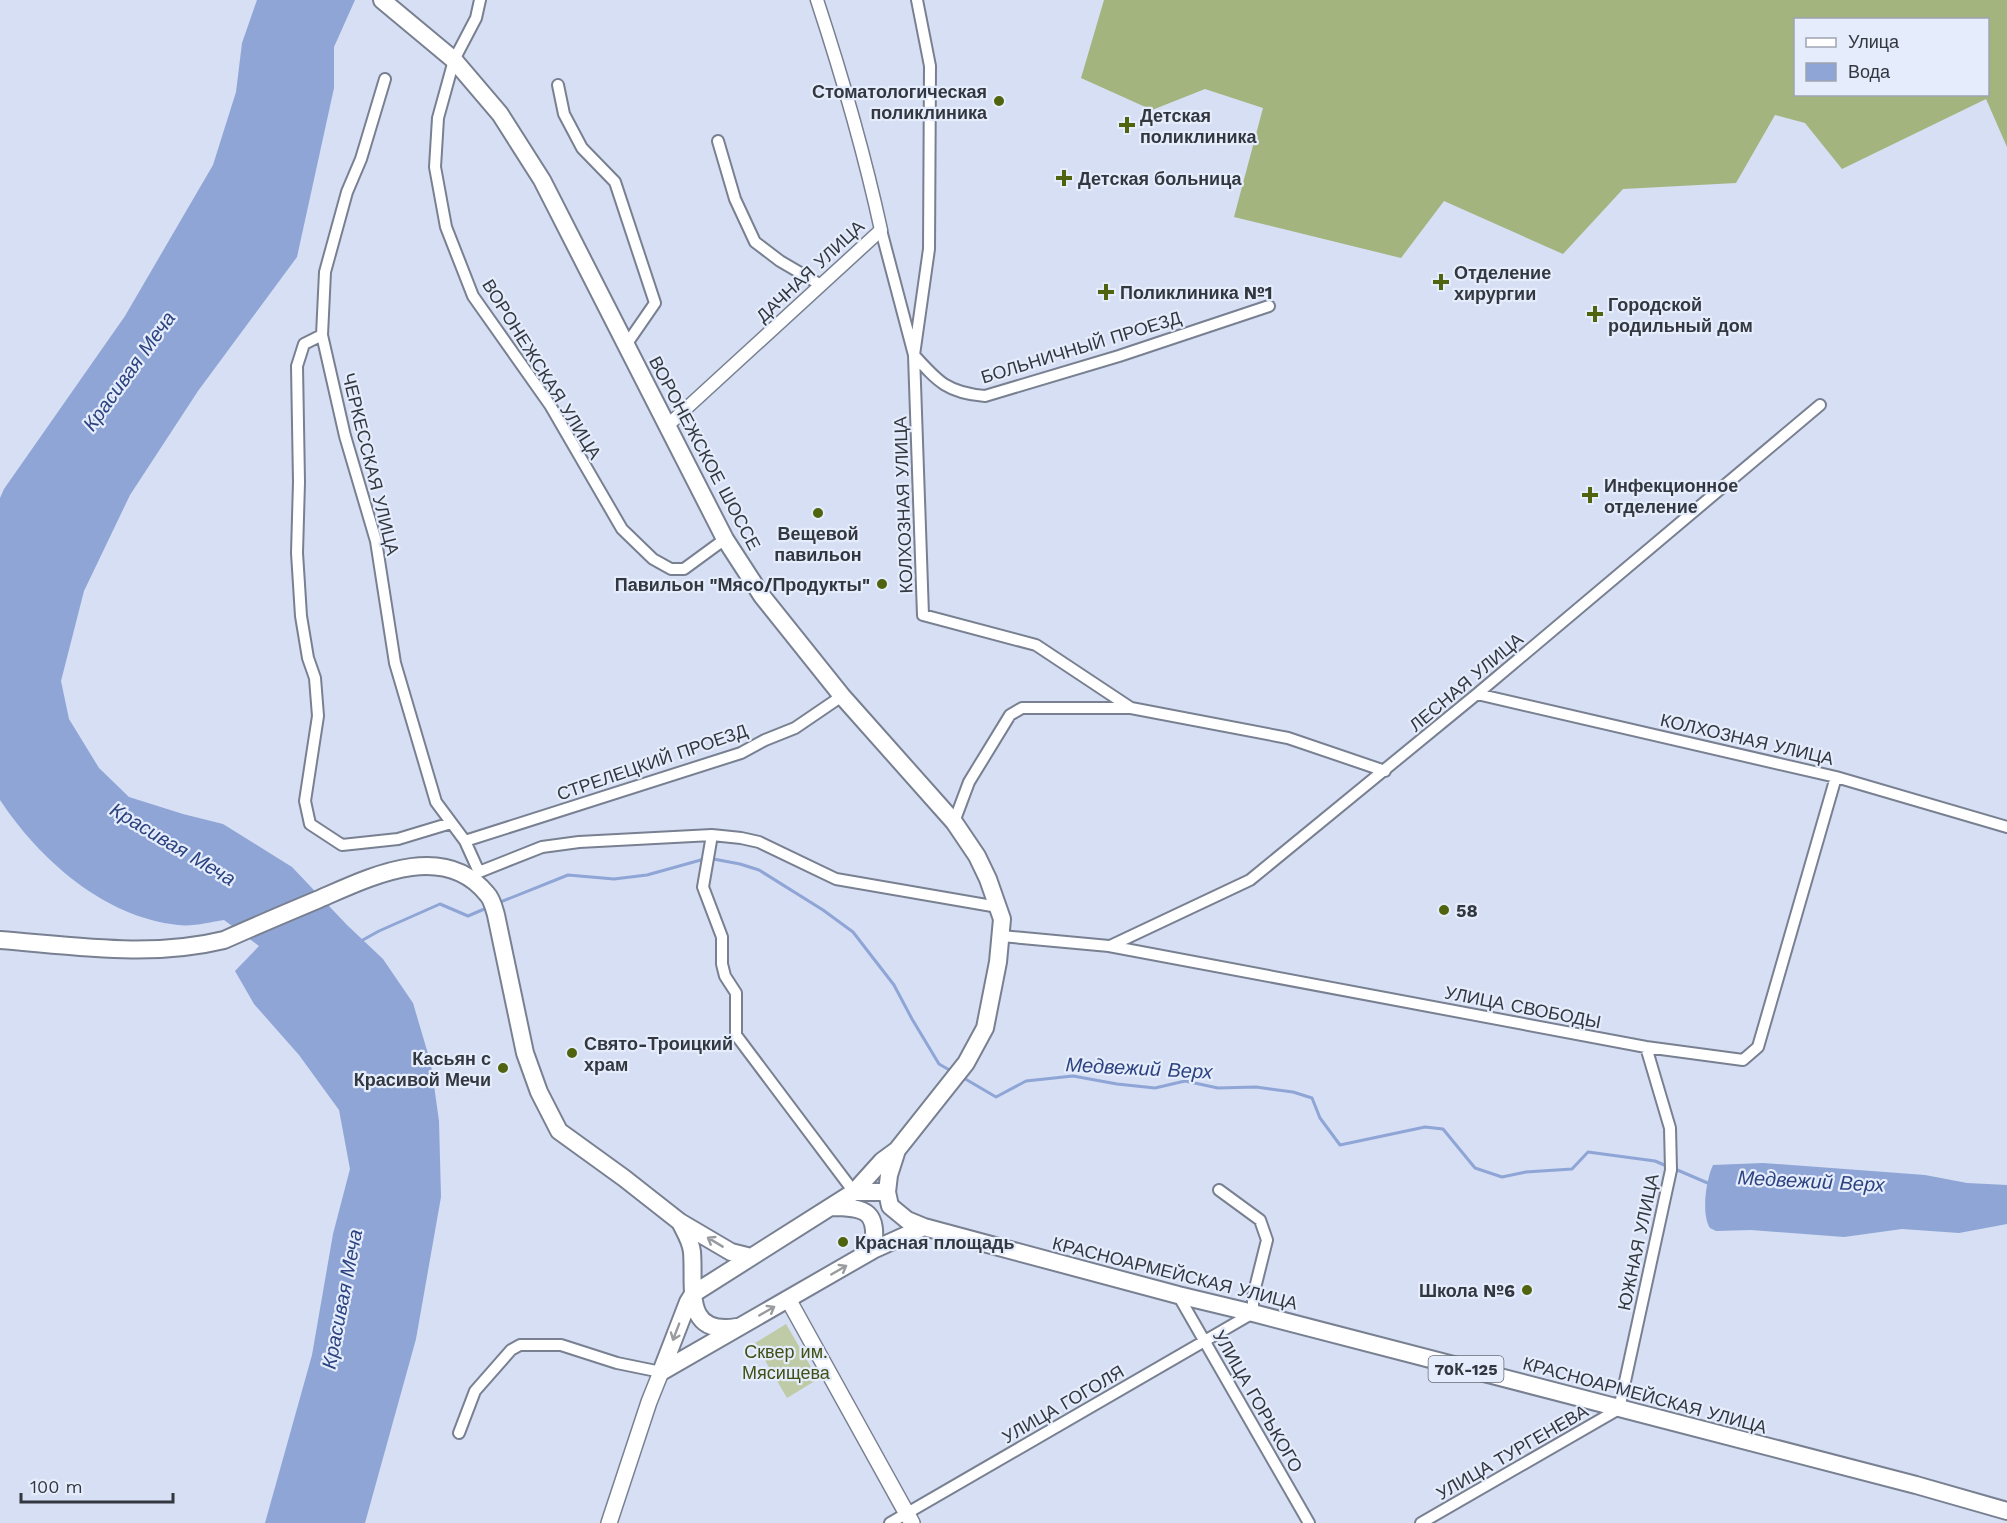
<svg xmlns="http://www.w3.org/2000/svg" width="2007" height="1523" viewBox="0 0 2007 1523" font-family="'Work Sans',sans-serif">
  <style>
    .green { fill: #becba6 }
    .forest { fill: #a3b47e; fill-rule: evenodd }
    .water { fill: #8fa5d6 }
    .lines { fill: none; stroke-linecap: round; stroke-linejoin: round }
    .stream { stroke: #8fa5d6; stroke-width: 3 }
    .minor-casing { stroke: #788091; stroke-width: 14 }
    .tertiary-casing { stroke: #788091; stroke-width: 15 }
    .secondary-casing { stroke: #788091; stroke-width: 18 }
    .primary-casing { stroke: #788091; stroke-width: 20 }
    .minor { stroke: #fff; stroke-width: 10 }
    .tertiary { stroke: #fff; stroke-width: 12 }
    .secondary { stroke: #fff; stroke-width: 15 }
    .primary { stroke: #fff; stroke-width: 16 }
    .oneway { stroke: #999b9f }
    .poi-dot { fill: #50630e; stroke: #e5edfc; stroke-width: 2 }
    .labels { text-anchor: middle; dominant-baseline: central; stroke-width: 4.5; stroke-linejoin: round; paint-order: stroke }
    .shield { fill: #e5edfc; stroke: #686e78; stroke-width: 1.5 }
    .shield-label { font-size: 16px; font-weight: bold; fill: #33373f }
    .poi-label { font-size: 18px; font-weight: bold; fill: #33373f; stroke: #e5edfc; text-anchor: start }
    .street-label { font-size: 18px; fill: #33373f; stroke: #e5edfc }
    .park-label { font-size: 18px; fill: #415015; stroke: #e5edfc }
    .water-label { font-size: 20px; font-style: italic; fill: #2c4380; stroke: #e5edfc }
  </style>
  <rect width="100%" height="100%" fill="#d6dff3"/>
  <!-- green -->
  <path class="green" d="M 786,1324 L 818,1379 L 787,1398 L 755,1343 Z"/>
  <!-- forest -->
  <path class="forest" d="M 1104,0 L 2007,0 L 2007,147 L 1986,99 L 1842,169 L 1805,123 L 1775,115 L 1736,183 L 1623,189 L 1563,254 L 1444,201 L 1401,258 L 1234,217 L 1263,108 L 1205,89 L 1152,110 L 1081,78 ZM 1796,20 L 1988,20 L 1988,94 L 1796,94 Z"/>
  <!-- water -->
  <path class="water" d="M 257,0 L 355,0 L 334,47 L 334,88 L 297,257 L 198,391 L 130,495 L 84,591 L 61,681 L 69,719 L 99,768 L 129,797 L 183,814 L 223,824 L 292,867 L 347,925 L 383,959 L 413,1003 L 431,1064 L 439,1121 L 441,1197 L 416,1339 L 365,1523 L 265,1523 L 312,1355 L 333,1234 L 350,1169 L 339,1110 L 299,1055 L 254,1004 L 235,971 L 259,946 L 224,920 C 210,922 193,927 178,925 C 104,917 40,860 0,800 L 0,498 L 4,489 L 125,316 L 213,165 L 236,92 L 242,43 Z
    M 1763,1163 L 1925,1175 L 1967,1183 L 2007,1185 L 2007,1224 L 1959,1233 L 1902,1229 L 1844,1237 L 1751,1230 L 1716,1231 L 1710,1228 C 1701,1214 1706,1180 1713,1165 Z"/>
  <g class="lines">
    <!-- stream -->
    <path class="stream" d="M 498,903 L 568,875 L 614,879 L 647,875 L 708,858 L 740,864 L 759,870 L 823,910 L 853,932 L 894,985 L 912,1019 L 939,1064 L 953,1072
      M 361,941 L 379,931 L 440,904 L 468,916 L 489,907
      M 962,1077 L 996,1097 L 1026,1081 L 1073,1076 L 1117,1084 L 1155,1088 L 1185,1081 L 1218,1088 L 1256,1087 L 1293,1092 L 1312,1098 L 1320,1118 L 1340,1145 L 1425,1127 L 1443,1129 L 1475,1168 L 1502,1177 L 1526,1172 L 1572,1169 L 1588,1152 L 1655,1161 L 1669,1167
      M 1675,1169 L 1710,1184"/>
    <!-- minor casing -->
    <g class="minor-casing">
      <path id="minor" d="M 480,0 L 476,18 L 454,60 L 438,118 L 435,167 L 446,227 L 473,296 L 550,405 L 622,529 L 653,559 L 671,569 L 684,569 L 725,539
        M 917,0 L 930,66 L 929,249 L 914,355 C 938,382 948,393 985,396 L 1119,356 L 1269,306
        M 385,79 L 361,159 L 347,192 L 325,272 L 322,335 L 345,436 L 376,541 L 395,663 L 436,802 L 465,841 L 479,872 L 470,878
        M 558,85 L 564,114 L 582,148 L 615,182 L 655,303 L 626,345
        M 718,141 L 735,199 L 755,242 L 780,261 L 821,285
        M 881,230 L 914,355 L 923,615 L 1036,645 L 1131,708 L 1288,738 L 1385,771
        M 322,335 L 304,344 L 297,366 L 299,482 L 297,553 L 301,616 L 308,658 L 315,678 L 318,716 L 305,801 L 310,824 L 342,845 L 398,839 L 451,823
        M 1477,694 L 1836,777 L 2007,827
        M 954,822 L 969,782 L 1010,715 L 1022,708 L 1131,708
        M 712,835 L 703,887 L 722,937 L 722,964 L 725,976 L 736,993 L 736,1035 L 854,1192
        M 465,841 L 741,753 L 765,740 L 795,728 L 842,696
        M 479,872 L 542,847 L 579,842 L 712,835 L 741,838 L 759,842 L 836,879 L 998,907
        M 1001,936 L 1109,946 L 1646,1047 L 1743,1060 L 1758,1047 L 1836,777
        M 1110,946 L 1250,880 L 1477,694 L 1820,405
        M 1178,1295 L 1309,1523
        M 459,1433 L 475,1391 L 511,1350 L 520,1345 L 561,1345 L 617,1363 L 661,1372
        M 890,1523 L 1253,1313 L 1253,1296 L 1267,1240 L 1260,1220 L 1219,1190
        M 1421,1523 L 1619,1409 L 1671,1170 L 1670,1128 L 1646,1047"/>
    </g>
    <!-- tertiary casing -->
    <g class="tertiary-casing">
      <path id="tertiary" d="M 667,426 L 881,230 C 864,152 842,76 817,0"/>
    </g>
    <!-- secondary casing -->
    <g class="secondary-casing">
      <path id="secondary" d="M 788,1299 L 912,1523
        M 609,1523 L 649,1402 L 661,1372"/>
    </g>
    <!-- primary casing -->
    <g class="primary-casing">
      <path id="primary" d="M 382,0 L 454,60 L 500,114 L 542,180 L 725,539 L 762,596 L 842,696 L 954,822 L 977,856 L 988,879 L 1002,919 L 998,962 L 985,1028 L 966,1063 L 897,1150 L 889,1175 L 887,1192 L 890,1206 L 907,1220 L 924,1227 L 1178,1295 L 1253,1313 L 1916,1485 L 2007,1511
        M 0,940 C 75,946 151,958 224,940 C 255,926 286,913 317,900 C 368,878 443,839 487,894 C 492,899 494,908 496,915 L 525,1053 L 539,1092 L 559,1131 L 624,1178 L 680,1222 L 731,1252 L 751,1257
        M 854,1192 L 882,1161 L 897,1150
        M 831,1207 C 868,1207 878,1212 873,1250
        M 680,1222 C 685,1232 691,1241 692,1252 C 695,1287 682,1336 737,1327
        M 661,1372 L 688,1302 L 693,1294 L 854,1192 L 887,1192
        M 661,1372 L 873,1250 L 924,1227"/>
    </g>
    <!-- minor -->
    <use href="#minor" class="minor"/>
    <!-- tertiary -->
    <use href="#tertiary" class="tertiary"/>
    <!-- secondary -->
    <use href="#secondary" class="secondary"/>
    <!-- primary -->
    <use href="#primary" class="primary"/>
  </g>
  <!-- one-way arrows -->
  <defs><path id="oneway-shaft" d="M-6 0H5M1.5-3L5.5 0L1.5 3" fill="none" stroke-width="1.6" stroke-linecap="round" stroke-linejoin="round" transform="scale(1.5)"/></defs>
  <g class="oneway">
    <use href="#oneway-shaft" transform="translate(715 1242) rotate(-149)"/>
    <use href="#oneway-shaft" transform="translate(839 1270) rotate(-30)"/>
    <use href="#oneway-shaft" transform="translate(767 1311) rotate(-30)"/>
    <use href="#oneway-shaft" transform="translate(676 1332) rotate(111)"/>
  </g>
  <!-- markers -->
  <g class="poi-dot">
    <circle cx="999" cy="101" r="6"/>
    <path d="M1124 116h6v6h6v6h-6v6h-6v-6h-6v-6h6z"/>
    <path d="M1061 169h6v6h6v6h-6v6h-6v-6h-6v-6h6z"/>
    <path d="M1438 273h6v6h6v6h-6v6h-6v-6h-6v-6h6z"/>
    <path d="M1103 283h6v6h6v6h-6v6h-6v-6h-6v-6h6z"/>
    <path d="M1592 305h6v6h6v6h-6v6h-6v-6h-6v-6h6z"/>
    <path d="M1587 486h6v6h6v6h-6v6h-6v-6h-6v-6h6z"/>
    <circle cx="818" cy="513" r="6"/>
    <circle cx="882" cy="584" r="6"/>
    <circle cx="1444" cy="910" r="6"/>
    <circle cx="572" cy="1053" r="6"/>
    <circle cx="503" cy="1068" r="6"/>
    <circle cx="843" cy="1242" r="6"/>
    <circle cx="1527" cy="1290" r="6"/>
  </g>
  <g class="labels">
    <!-- shield labels -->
    <rect class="shield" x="1428.5" y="1356" width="75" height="26" rx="4.5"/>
    <g class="shield-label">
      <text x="1466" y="1369">70К-125</text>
    </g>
    <!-- poi labels -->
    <g class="poi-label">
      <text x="987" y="91" text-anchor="end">Стоматологическая<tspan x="987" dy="21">поликлиника</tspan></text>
      <text x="1140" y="115">Детская<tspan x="1140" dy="21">поликлиника</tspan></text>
      <text x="1078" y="178">Детская больница</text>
      <text x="1454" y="272">Отделение<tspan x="1454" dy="21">хирургии</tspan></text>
      <text x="1120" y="292">Поликлиника №1</text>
      <text x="1608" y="304">Городской<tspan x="1608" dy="21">родильный дом</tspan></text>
      <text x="1604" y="485">Инфекционное<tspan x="1604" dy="21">отделение</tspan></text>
      <text x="818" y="533" text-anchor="middle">Вещевой<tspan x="818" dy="21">павильон</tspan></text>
      <text x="870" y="584" text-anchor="end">Павильон "Мясо/Продукты"</text>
      <text x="1456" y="910">58</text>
      <text x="584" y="1043">Свято-Троицкий<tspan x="584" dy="21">храм</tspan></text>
      <text x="491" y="1058" text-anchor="end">Касьян с<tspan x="491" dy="21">Красивой Мечи</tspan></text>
      <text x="855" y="1242">Красная площадь</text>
      <text x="1515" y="1290" text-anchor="end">Школа №6</text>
    </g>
    <!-- street labels -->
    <g class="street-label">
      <text transform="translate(810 271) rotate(-43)">ДАЧНАЯ УЛИЦА</text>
      <text transform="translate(1081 347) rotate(-17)">БОЛЬНИЧНЫЙ ПРОЕЗД</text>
      <text transform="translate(542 369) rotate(58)">ВОРОНЕЖСКАЯ УЛИЦА</text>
      <text transform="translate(705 453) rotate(62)">ВОРОНЕЖСКОЕ ШОССЕ</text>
      <text transform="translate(371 464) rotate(76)">ЧЕРКЕССКАЯ УЛИЦА</text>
      <text transform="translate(903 505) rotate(-92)">КОЛХОЗНАЯ УЛИЦА</text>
      <text transform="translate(1466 682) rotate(-40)">ЛЕСНАЯ УЛИЦА</text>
      <text transform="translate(1747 739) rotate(13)">КОЛХОЗНАЯ УЛИЦА</text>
      <text transform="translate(652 762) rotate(-19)">СТРЕЛЕЦКИЙ ПРОЕЗД</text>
      <text transform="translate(1523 1007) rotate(11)">УЛИЦА СВОБОДЫ</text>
      <text transform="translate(1638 1242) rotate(-78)">ЮЖНАЯ УЛИЦА</text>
      <text transform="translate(1175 1273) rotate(14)">КРАСНОАРМЕЙСКАЯ УЛИЦА</text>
      <text transform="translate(1645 1395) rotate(15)">КРАСНОАРМЕЙСКАЯ УЛИЦА</text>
      <text transform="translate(1258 1401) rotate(60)">УЛИЦА ГОРЬКОГО</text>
      <text transform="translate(1063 1404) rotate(-30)">УЛИЦА ГОГОЛЯ</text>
      <text transform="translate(1512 1452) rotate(-30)">УЛИЦА ТУРГЕНЕВА</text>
    </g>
    <!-- park labels -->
    <g class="park-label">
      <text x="786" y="1351">Сквер им.<tspan x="786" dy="21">Мясищева</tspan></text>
    </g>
    <!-- water labels -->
    <g class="water-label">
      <text transform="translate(129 371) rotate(-54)">Красивая Меча</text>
      <text transform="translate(173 844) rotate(31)">Красивая Меча</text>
      <text transform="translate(1139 1068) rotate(3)">Медвежий Верх</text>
      <text transform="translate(1811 1181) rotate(3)">Медвежий Верх</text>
      <text transform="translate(342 1299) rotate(-79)">Красивая Меча</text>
    </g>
  </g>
  <!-- legend -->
  <rect x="1794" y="18" width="195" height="78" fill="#e5edfc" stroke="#9ea4b0" stroke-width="1.5"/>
  <rect x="1806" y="38" width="30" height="9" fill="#ffffff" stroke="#9ea4b0" stroke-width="1.5"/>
  <text x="1848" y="48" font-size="18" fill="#33373f">Улица</text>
  <rect x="1806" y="63" width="30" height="18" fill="#8fa5d6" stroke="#9ea4b0" stroke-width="1.5"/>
  <text x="1848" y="78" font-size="18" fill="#33373f">Вода</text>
  <!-- scale -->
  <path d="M21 1493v9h152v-9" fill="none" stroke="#33373f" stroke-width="3"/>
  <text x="30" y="1493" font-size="18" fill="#33373f" stroke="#e5edfc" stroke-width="4.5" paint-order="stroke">100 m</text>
</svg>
